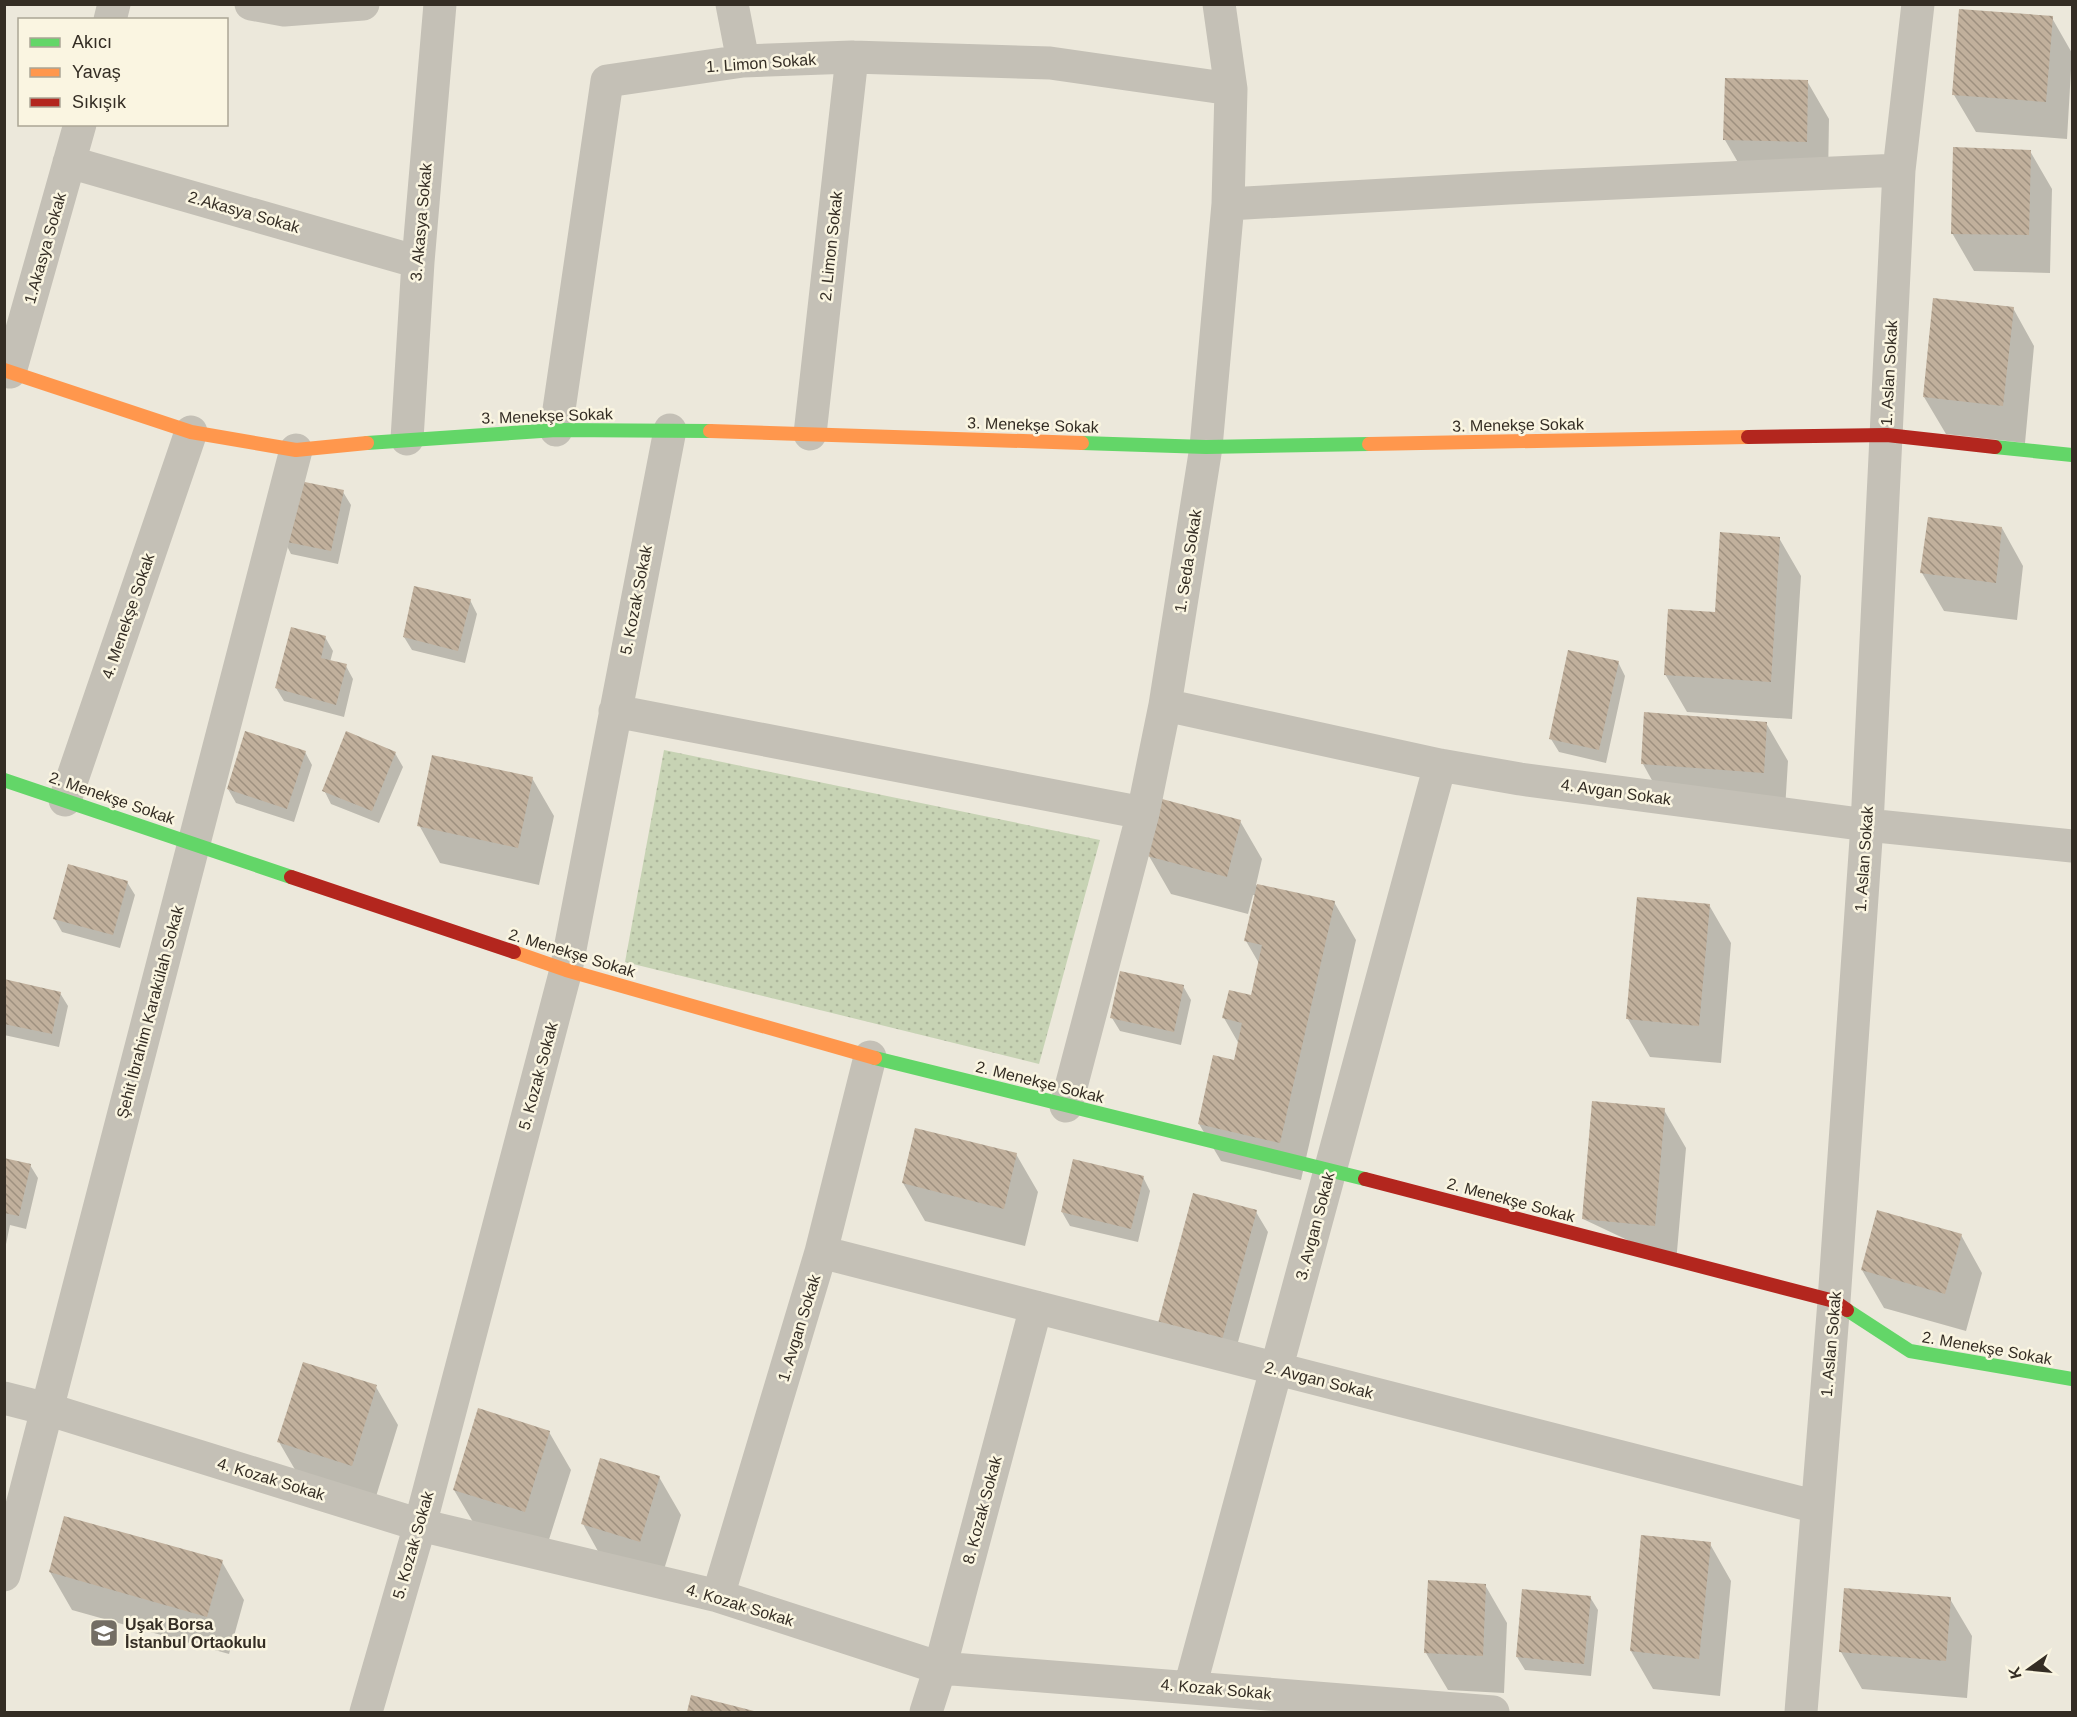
<svg xmlns="http://www.w3.org/2000/svg" width="2077" height="1717" viewBox="0 0 2077 1717" font-family="Helvetica,sans-serif">
  <style>
    .grass { fill: url(#grass-dots) }
    .shadow { fill: #0003 }
    .building { fill: url(#building-back-hatch) }
    .lines { fill: none; stroke-linecap: round; stroke-linejoin: round }
    .street { stroke: #c4c0b6; stroke-width: 33 }
    .fast { stroke: #63d668; stroke-width: 14 }
    .slow { stroke: #ff974d; stroke-width: 14 }
    .jam { stroke: #b3261e; stroke-width: 14 }
    .labels { text-anchor: middle; dominant-baseline: central; stroke-width: 5; stroke-linejoin: round; paint-order: stroke }
    .street-label { font-size: 16px; fill: #342d24; stroke: #faf5e1 }
    .poi-label { font-size: 16px; font-weight: bold; fill: #342d24; stroke: #faf5e1; text-anchor: start }
  </style>
  <defs>
    <pattern id="grass-dots" width="8" height="8" patternUnits="userSpaceOnUse" patternTransform="scale(1.5)"><rect width="8" height="8" fill="#c7d3b4"/><path d="M2 2h.1M6 6h.1" fill="none" stroke="#acb59b" stroke-width="1.8" stroke-linecap="round"/></pattern>
    <pattern id="building-back-hatch" width="6" height="6" patternUnits="userSpaceOnUse" patternTransform="scale(1.5)"><rect width="6" height="6" fill="#c1b09c"/><path d="M-1 5l2 2M0 0l6 6M5-1l2 2" fill="none" stroke="#9e907f"/></pattern>
  </defs>
  <rect width="100%" height="100%" fill="#ece8db"/>
  <!-- grass -->
  <path class="grass" d="M 664,750 L 1100,840 L 1039,1064 L 625,962 Z"/>
  <!-- shadow -->
  <path class="shadow" d="M 2052,18 L 2072,53 L 2067,139 L 1976,132 L 1954,95 Z
    M 1807,81 L 1829,119 L 1828,179 L 1747,178 L 1725,140 Z
    M 2030,151 L 2052,189 L 2050,273 L 1974,271 L 1952,233 Z
    M 2013,308 L 2034,346 L 2025,443 L 1946,434 L 1924,397 Z
    M 343,492 L 351,505 L 338,564 L 291,554 L 284,540 Z
    M 2002,528 L 2023,566 L 2017,620 L 1944,611 L 1922,573 Z
    M 1779,538 L 1801,576 L 1792,719 L 1687,712 L 1665,674 Z
    M 470,600 L 477,614 L 465,663 L 412,650 L 404,637 Z
    M 325,637 L 333,651 L 330,662 L 346,666 L 353,679 L 344,717 L 284,701 L 276,688 Z
    M 1618,662 L 1625,676 L 1606,763 L 1559,752 L 1551,739 Z
    M 1766,723 L 1788,761 L 1785,810 L 1664,802 L 1643,764 Z
    M 305,752 L 312,765 L 294,822 L 236,803 L 228,789 Z
    M 395,753 L 403,767 L 379,823 L 331,804 L 324,790 Z
    M 532,778 L 554,816 L 539,885 L 440,863 L 419,825 Z
    M 1240,821 L 1262,859 L 1256,885 L 1334,902 L 1356,940 L 1301,1180 L 1221,1161 L 1199,1124 L 1235,1061 L 1239,1044 L 1224,1018 L 1253,997 L 1260,965 L 1246,941 L 1256,895 L 1253,895 L 1248,914 L 1171,894 L 1149,856 Z
    M 127,882 L 135,895 L 120,948 L 62,932 L 54,918 Z
    M 1709,905 L 1731,943 L 1721,1063 L 1650,1057 L 1628,1019 Z
    M 4,981 L 60,993 L 68,1006 L 59,1047 L 4,1035 Z
    M 1183,986 L 1191,1000 L 1181,1045 L 1120,1031 L 1112,1018 Z
    M 1664,1110 L 1686,1148 L 1676,1263 L 1583,1219 Z
    M 1016,1154 L 1038,1192 L 1025,1246 L 925,1221 L 903,1183 Z
    M 4,1159 L 30,1165 L 38,1178 L 26,1229 L 10,1225 L 5,1249 Z
    M 1143,1177 L 1150,1191 L 1138,1242 L 1070,1226 L 1062,1212 Z
    M 1256,1212 L 1268,1232 L 1232,1364 L 1170,1347 Z
    M 1961,1235 L 1982,1273 L 1966,1331 L 1884,1308 L 1862,1270 Z
    M 376,1387 L 398,1425 L 374,1503 L 301,1480 L 279,1442 Z
    M 549,1432 L 571,1470 L 546,1549 L 476,1527 L 454,1490 Z
    M 659,1477 L 681,1515 L 661,1579 L 604,1562 L 583,1524 Z
    M 1710,1544 L 1731,1581 L 1720,1696 L 1653,1689 L 1631,1651 Z
    M 222,1562 L 244,1600 L 229,1654 L 72,1610 L 50,1572 Z
    M 1485,1585 L 1507,1623 L 1504,1693 L 1448,1690 L 1426,1653 Z
    M 1590,1597 L 1598,1610 L 1591,1676 L 1525,1670 L 1517,1657 Z
    M 1950,1599 L 1972,1636 L 1967,1698 L 1862,1689 L 1841,1652 Z
    M 692,1697 L 755,1712 L 688,1712 Z"/>
  <!-- building -->
  <path class="building" d="M 1959,9 L 2053,16 L 2046,102 L 1952,95 Z
    M 1725,78 L 1808,80 L 1807,142 L 1723,140 Z
    M 1953,147 L 2031,150 L 2029,235 L 1951,234 Z
    M 1933,298 L 2014,307 L 2003,406 L 1923,397 Z
    M 295,480 L 344,490 L 331,551 L 282,541 Z
    M 1928,517 L 2002,527 L 1996,583 L 1920,573 Z
    M 1720,532 L 1780,537 L 1771,682 L 1664,675 L 1668,609 L 1715,612 Z
    M 414,586 L 471,599 L 458,651 L 403,637 Z
    M 291,627 L 326,636 L 321,658 L 347,664 L 336,705 L 275,688 Z
    M 1568,650 L 1619,661 L 1599,750 L 1549,739 Z
    M 1644,712 L 1767,722 L 1764,773 L 1641,764 Z
    M 245,731 L 306,751 L 287,809 L 227,789 Z
    M 346,731 L 396,752 L 372,811 L 322,791 Z
    M 432,755 L 533,777 L 518,848 L 417,826 Z
    M 1162,799 L 1241,820 L 1227,877 L 1147,856 Z
    M 68,864 L 128,881 L 113,935 L 53,919 Z
    M 1257,884 L 1335,901 L 1280,1143 L 1198,1124 L 1213,1055 L 1234,1060 L 1242,1023 L 1222,1018 L 1229,990 L 1251,995 L 1262,945 L 1244,941 Z
    M 1637,897 L 1710,904 L 1699,1026 L 1626,1019 Z
    M 1120,971 L 1184,985 L 1174,1032 L 1110,1018 Z
    M 4,979 L 61,992 L 52,1034 L 4,1024 Z
    M 1592,1101 L 1665,1108 L 1655,1226 L 1582,1219 Z
    M 915,1128 L 1017,1153 L 1004,1209 L 902,1183 Z
    M 4,1158 L 31,1164 L 19,1216 L 4,1213 Z
    M 1073,1159 L 1144,1176 L 1131,1229 L 1061,1212 Z
    M 1193,1193 L 1257,1210 L 1221,1344 L 1157,1327 Z
    M 1877,1210 L 1962,1234 L 1945,1294 L 1861,1270 Z
    M 303,1362 L 377,1385 L 352,1466 L 277,1442 Z
    M 478,1408 L 550,1431 L 525,1512 L 453,1490 Z
    M 600,1458 L 660,1476 L 640,1542 L 581,1524 Z
    M 64,1516 L 223,1560 L 207,1617 L 49,1572 Z
    M 1641,1535 L 1711,1542 L 1699,1659 L 1630,1651 Z
    M 1428,1580 L 1486,1584 L 1483,1656 L 1424,1653 Z
    M 1844,1588 L 1951,1597 L 1946,1661 L 1839,1652 Z
    M 1522,1589 L 1591,1596 L 1584,1664 L 1516,1657 Z
    M 691,1695 L 758,1712 L 687,1712 Z"/>
  <g class="lines">
    <!-- street -->
    <path class="street" d="M 251,4 L 284,10 L 363,4
      M 732,4 L 743,61
      M 110,20 L 114,4
      M 69,162 L 418,262
      M 1228,204 L 1509,188 L 1899,170
      M 10,372 L 80,124
      M 556,430 L 607,81 L 743,61 L 852,57 L 1050,63 L 1231,89
      M 810,434 L 852,57
      M 407,439 L 418,262 L 440,4
      M 1165,705 L 1440,765 L 1520,779 L 1867,825 L 2072,846
      M 615,711 L 1143,813
      M 65,800 L 191,432
      M 1066,1106 L 1143,813 L 1165,705 L 1206,447 L 1228,204 L 1231,89 L 1219,4
      M 821,1252 L 1817,1507
      M 4,1398 L 47,1409 L 420,1525 L 718,1596 L 940,1668 L 1493,1712
      M 4,1575 L 296,450
      M 718,1596 L 821,1252 L 870,1057
      M 1190,1687 L 1440,765
      M 366,1712 L 420,1525 L 566,970 L 670,430
      M 926,1712 L 940,1668 L 1036,1307
      M 1801,1712 L 1834,1301 L 1867,825 L 1899,170 L 1918,4"/>
    <!-- fast -->
    <path class="fast" d="M 367,443 L 556,430 L 710,431
      M 1082,443 L 1206,447 L 1369,444
      M 1995,447 L 2072,455
      M 4,780 L 291,877
      M 875,1058 L 1365,1179
      M 1847,1310 L 1910,1351 L 2072,1379"/>
    <!-- slow -->
    <path class="slow" d="M 4,370 L 191,432 L 296,450 L 367,443
      M 710,431 L 1082,443
      M 1369,444 L 1748,437
      M 514,952 L 566,970 L 875,1058"/>
    <!-- jam -->
    <path class="jam" d="M 1748,437 L 1887,435 L 1995,447
      M 291,877 L 514,952
      M 1365,1179 L 1834,1301 L 1847,1310"/>
  </g>
  <!-- icons -->
  <defs>
    <g id="school-square" transform="scale(1.5)"><rect x="-9" y="-9" width="18" height="18" rx="4" fill="#746e64" stroke="#faf5e1"/><path d="M0-5L7-2L0 1L-7-2ZM-4 1L0 2.5L4 1V4Q0 6-4 4Z" fill="#fff"/></g>
  </defs>
  <g fill-rule="evenodd">
    <use href="#school-square" x="104" y="1633"/>
  </g>
  <g class="labels">
    <!-- street labels -->
    <g class="street-label">
      <text transform="translate(761 63) rotate(-4)">1. Limon Sokak</text>
      <text transform="translate(244 212) rotate(16)">2.Akasya Sokak</text>
      <text transform="translate(421 222) rotate(-85)">3. Akasya Sokak</text>
      <text transform="translate(831 246) rotate(-84)">2. Limon Sokak</text>
      <text transform="translate(45 248) rotate(-74)">1.Akasya Sokak</text>
      <text transform="translate(1889 373) rotate(-87)">1. Aslan Sokak</text>
      <text transform="translate(547 416) rotate(-2)">3. Menekşe Sokak</text>
      <text transform="translate(1033 425) rotate(2)">3. Menekşe Sokak</text>
      <text transform="translate(1518 425) rotate(-1)">3. Menekşe Sokak</text>
      <text transform="translate(1188 561) rotate(-81)">1. Seda Sokak</text>
      <text transform="translate(636 600) rotate(-79)">5. Kozak Sokak</text>
      <text transform="translate(128 616) rotate(-71)">4. Menekşe Sokak</text>
      <text transform="translate(1616 792) rotate(8)">4. Avgan Sokak</text>
      <text transform="translate(112 798) rotate(19)">2. Menekşe Sokak</text>
      <text transform="translate(1864 859) rotate(-86)">1. Aslan Sokak</text>
      <text transform="translate(572 953) rotate(17)">2. Menekşe Sokak</text>
      <text transform="translate(150 1012) rotate(-75)">Şehit İbrahim Karakülah Sokak</text>
      <text transform="translate(538 1076) rotate(-75)">5. Kozak Sokak</text>
      <text transform="translate(1040 1082) rotate(14)">2. Menekşe Sokak</text>
      <text transform="translate(1511 1200) rotate(15)">2. Menekşe Sokak</text>
      <text transform="translate(1315 1226) rotate(-75)">3. Avgan Sokak</text>
      <text transform="translate(799 1328) rotate(-73)">1. Avgan Sokak</text>
      <text transform="translate(1831 1344) rotate(-85)">1. Aslan Sokak</text>
      <text transform="translate(1987 1348) rotate(10)">2. Menekşe Sokak</text>
      <text transform="translate(1319 1380) rotate(14)">2. Avgan Sokak</text>
      <text transform="translate(271 1479) rotate(17)">4. Kozak Sokak</text>
      <text transform="translate(982 1510) rotate(-75)">8. Kozak Sokak</text>
      <text transform="translate(413 1545) rotate(-74)">5. Kozak Sokak</text>
      <text transform="translate(740 1605) rotate(17)">4. Kozak Sokak</text>
      <text transform="translate(1216 1689) rotate(5)">4. Kozak Sokak</text>
    </g>
    <!-- poi labels -->
    <g class="poi-label">
      <text x="125" y="1624">Uşak Borsa<tspan x="125" dy="18">İstanbul Ortaokulu</tspan></text>
    </g>
  </g>
  <!-- border -->
  <rect width="2077" height="1717" fill="none" stroke="#342d24" stroke-width="12"/>
  <!-- legend -->
  <rect x="18" y="18" width="210" height="108" fill="#faf5e1" stroke="#aba595" stroke-width="1.5"/>
  <rect x="30" y="38" width="30" height="9" fill="#63d668" stroke="#aba595" stroke-width="1.5"/>
  <text x="72" y="48" font-size="18" fill="#342d24">Akıcı</text>
  <rect x="30" y="68" width="30" height="9" fill="#ff974d" stroke="#aba595" stroke-width="1.5"/>
  <text x="72" y="78" font-size="18" fill="#342d24">Yavaş</text>
  <rect x="30" y="98" width="30" height="9" fill="#b3261e" stroke="#aba595" stroke-width="1.5"/>
  <text x="72" y="108" font-size="18" fill="#342d24">Sıkışık</text>
  <!-- north arrow -->
  <g transform="translate(2029 1669) rotate(255)" stroke="#faf5e1" stroke-width="4.5" paint-order="stroke">
  <path d="M0-4.5L10 22L0 15L-10 22Z" fill="#342d24"/>
  <text y="-9" font-size="16" font-weight="bold" text-anchor="middle" fill="#342d24">K</text>
  </g>
</svg>
